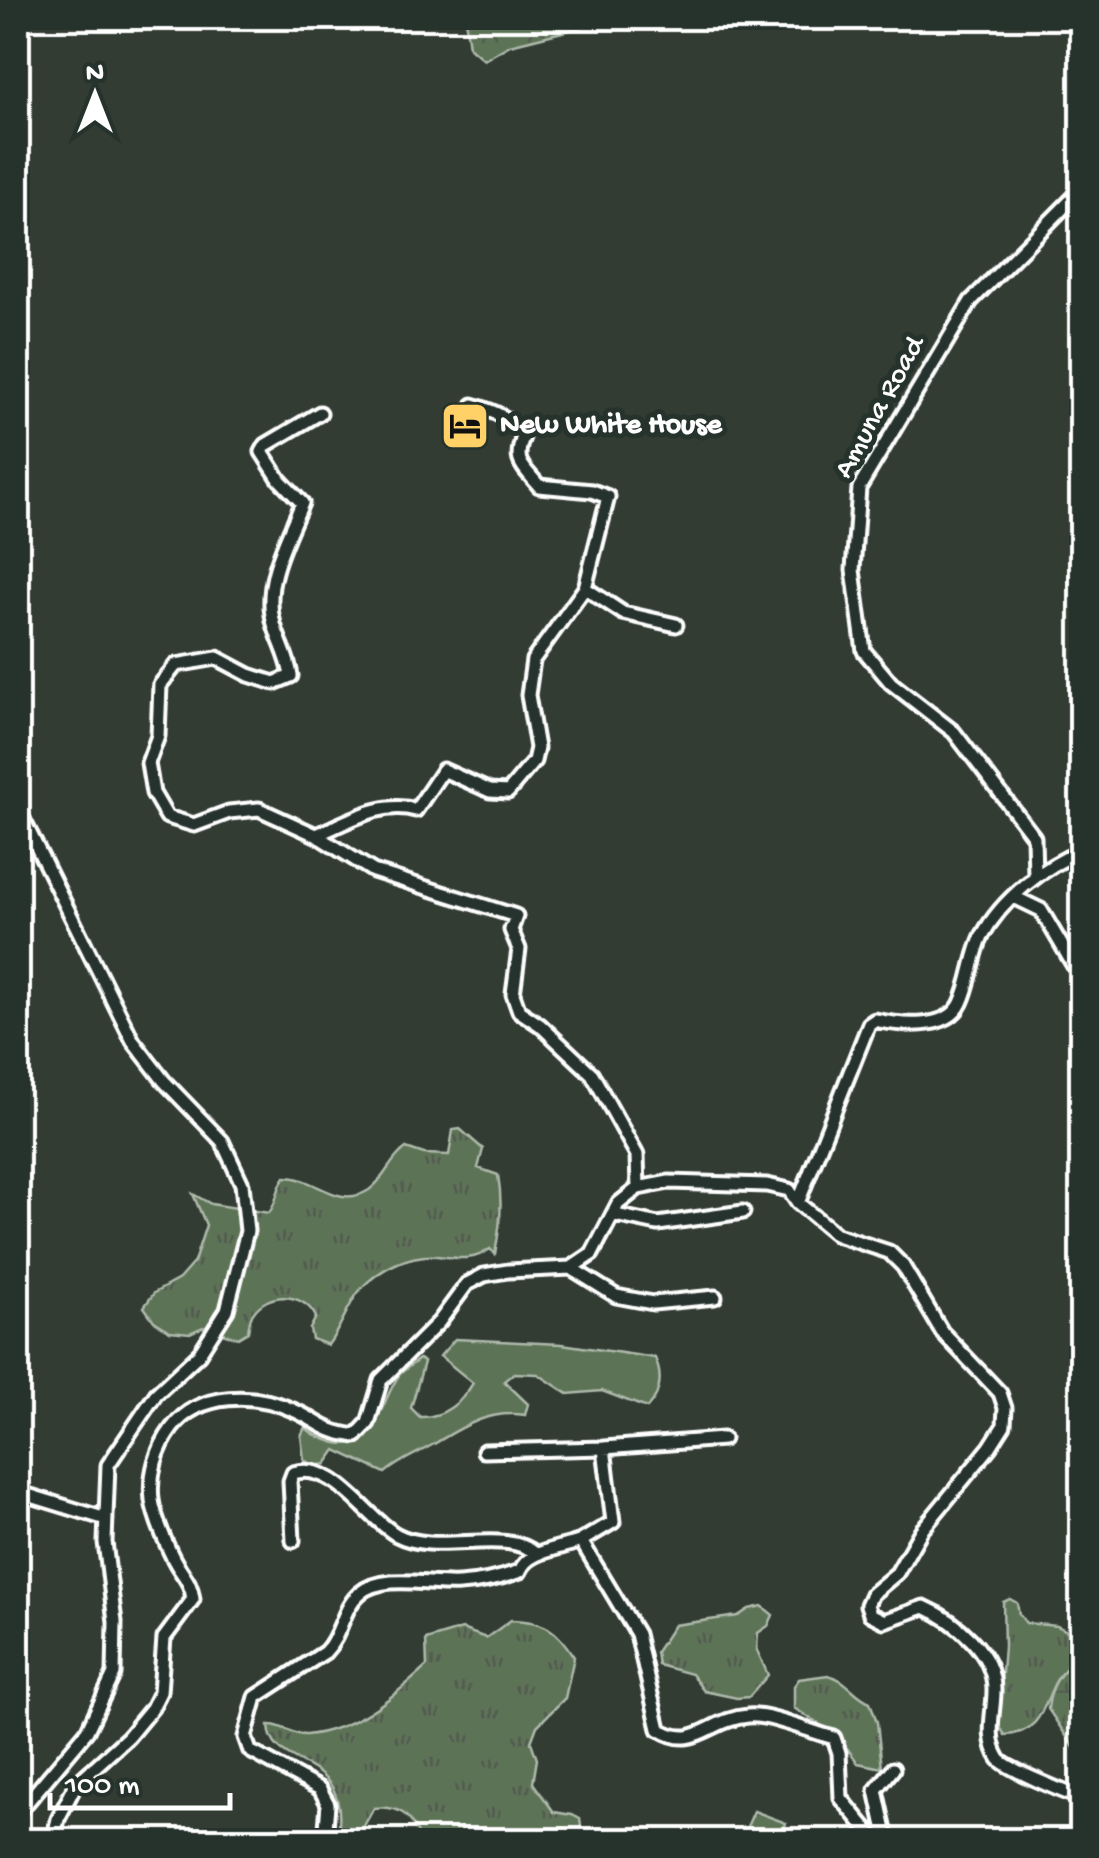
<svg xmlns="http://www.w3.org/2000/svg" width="1099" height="1858" viewBox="0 0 1099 1858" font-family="'Gochi Hand',sans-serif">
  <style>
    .grass { fill: url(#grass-tufts); stroke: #aeb9ab; stroke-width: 2.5 }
    .forest { fill: url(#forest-crowns); stroke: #aeb9ab; stroke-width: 2.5 }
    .wetland { fill: url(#wetland-marsh); stroke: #aeb9ab; stroke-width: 2.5 }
    .garden { fill: #5d7357; stroke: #aeb9ab; stroke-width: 2.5 }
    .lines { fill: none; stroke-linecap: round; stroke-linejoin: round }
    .minor-casing { stroke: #fff; stroke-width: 19 }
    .minor { stroke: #26332d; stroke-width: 11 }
    .labels { text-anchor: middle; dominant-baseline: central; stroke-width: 10; stroke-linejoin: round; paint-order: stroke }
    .street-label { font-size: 30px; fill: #fff; stroke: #26332d }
    .poi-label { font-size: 30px; font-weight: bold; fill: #fff; stroke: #26332d; text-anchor: start }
  </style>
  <defs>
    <pattern id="grass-tufts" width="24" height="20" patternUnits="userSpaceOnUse" patternTransform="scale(2.5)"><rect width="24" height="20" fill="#5d7357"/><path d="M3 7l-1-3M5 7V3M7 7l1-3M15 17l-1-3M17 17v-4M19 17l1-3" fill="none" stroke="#525a50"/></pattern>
    <pattern id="forest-crowns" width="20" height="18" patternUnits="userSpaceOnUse" patternTransform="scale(2.5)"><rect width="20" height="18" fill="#5d7357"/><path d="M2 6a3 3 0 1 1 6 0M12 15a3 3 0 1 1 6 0" fill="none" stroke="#525a50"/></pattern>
    <pattern id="wetland-marsh" width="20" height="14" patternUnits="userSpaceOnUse" patternTransform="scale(2.5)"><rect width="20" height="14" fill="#5d7357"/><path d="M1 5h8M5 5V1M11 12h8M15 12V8" fill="none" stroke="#525a50"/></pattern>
  </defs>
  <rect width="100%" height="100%" fill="#323c33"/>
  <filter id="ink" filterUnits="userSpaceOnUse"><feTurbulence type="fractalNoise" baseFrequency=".01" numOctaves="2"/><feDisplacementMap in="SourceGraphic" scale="20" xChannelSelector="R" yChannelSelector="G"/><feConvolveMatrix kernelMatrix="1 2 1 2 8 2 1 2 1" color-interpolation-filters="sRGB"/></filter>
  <g filter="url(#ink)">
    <!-- grass -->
    <path class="grass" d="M 460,1129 L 483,1149 L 478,1168 L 498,1175 C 503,1203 500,1226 495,1254 L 490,1249 C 472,1262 459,1258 437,1256 C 410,1254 379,1268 360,1290 C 347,1306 341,1328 328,1345 L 312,1339 L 310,1329 L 316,1317 C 304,1292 267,1290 252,1315 C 249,1320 249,1327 248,1332 L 238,1338 L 203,1327 L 190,1333 L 170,1331 L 154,1321 L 144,1307 L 154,1293 L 179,1279 L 194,1262 L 206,1225 L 193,1194 L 211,1204 L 269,1213 C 278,1201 276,1189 285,1177 C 316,1177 338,1210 369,1190 C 386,1178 389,1160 406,1148 L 424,1154 L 449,1155 L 453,1130 Z
      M 1010,1599 L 1017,1603 L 1019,1614 L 1026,1623 L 1057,1626 L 1081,1638 L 1081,1661 C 1038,1672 1058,1733 1005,1735 L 998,1724 L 1004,1646 L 1003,1602 Z
      M 762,1606 L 773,1615 L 768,1626 L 758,1633 L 757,1650 L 768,1675 L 749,1697 L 737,1698 L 704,1691 L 691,1674 L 658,1665 L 656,1652 L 674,1625 L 738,1616 L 749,1609 Z
      M 511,1620 C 544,1621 556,1628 574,1657 L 565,1698 L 537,1726 L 531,1742 L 537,1759 L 533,1783 L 554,1812 L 572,1815 L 580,1819 L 582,1833 L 578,1840 L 522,1840 L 512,1828 L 493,1840 L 421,1840 C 410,1816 402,1805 374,1808 L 356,1840 L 348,1840 L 338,1834 C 351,1750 270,1774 269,1725 C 282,1724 293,1736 306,1735 C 355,1730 392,1698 427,1666 L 426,1640 L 462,1629 L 486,1638 Z
      M 828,1675 C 847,1679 853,1695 870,1702 L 877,1722 L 882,1768 L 858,1763 L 838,1736 L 794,1708 L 794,1686 L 799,1679 Z"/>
    <!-- forest -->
    <path class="forest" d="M 465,18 L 619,18 L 510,45 L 484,60 L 469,47 Z
      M 754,1811 L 786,1823 C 781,1846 761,1841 741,1840 Z"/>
    <!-- wetland -->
    <path class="wetland" d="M 1081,1661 L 1082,1661 L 1081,1758 L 1048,1709 C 1050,1688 1060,1666 1081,1661 Z"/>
    <!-- garden -->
    <path class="garden" d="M 455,1339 L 562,1344 L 655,1358 C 663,1377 661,1394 647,1408 L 602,1391 L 568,1394 L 538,1374 L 514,1373 L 504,1381 L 528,1404 L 525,1415 C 488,1410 464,1426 434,1444 C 417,1454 400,1460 385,1473 L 336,1450 L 326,1464 L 315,1466 L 304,1460 L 301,1436 L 305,1427 C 313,1435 323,1439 333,1442 C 377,1455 380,1399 400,1374 C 405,1369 413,1364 419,1359 L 424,1362 L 411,1408 L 420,1417 C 443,1418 462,1402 473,1383 L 440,1356 Z"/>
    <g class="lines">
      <!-- minor casing -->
      <g class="minor-casing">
        <path id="minor" d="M 473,405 C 496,412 509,417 523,437 C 513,463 523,466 539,486 L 592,491 L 608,497 L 585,588
          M 320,413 L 266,445 L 262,452 L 280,480 L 302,503 C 287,540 262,583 274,624 C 279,642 288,656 291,676 L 274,683 L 249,675 L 217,658 L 176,665 L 160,685 L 158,736 L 148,763 L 153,793 L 167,817 L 194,825 L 229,812 L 259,809 L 316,835 L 373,871 L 516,916 L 511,930 L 519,949 L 513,994 L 519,1011 L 540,1025 L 592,1074 L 637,1155 L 638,1188
          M 18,809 L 133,1041 L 164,1081 L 222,1141 L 242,1184 L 247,1231 L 227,1310 L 199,1354 L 156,1394 L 108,1465 L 105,1542 L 115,1622 L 114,1674 L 87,1731 L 18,1813
          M 316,835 C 348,822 381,800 416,810 L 443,770 L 490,791 L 508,792 L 534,761 L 537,748 L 528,695 L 533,660 L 585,588 L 623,613 L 676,625
          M 1035,875 L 1034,837 L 954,732 L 891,683 L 864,651 L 853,570 L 859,488 L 971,301 L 1082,189
          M 1014,897 L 1041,910 L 1078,973
          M 798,1203 L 869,1024 L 875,1020 C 899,1025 948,1031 961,1003 C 971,982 972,957 982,936 C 1002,899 1044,866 1082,851
          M 615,1215 L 658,1224 L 743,1212
          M 571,1268 L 616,1296 L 653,1303 L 715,1297
          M 484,1451 L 604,1448 L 723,1439
          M 18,1492 L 106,1519
          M 293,1541 L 290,1481 L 293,1473 C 334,1460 367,1519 397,1535 C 436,1556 507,1527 536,1554
          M 581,1541 L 613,1522 L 604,1448
          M 53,1840 L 58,1819 L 76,1784 L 128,1737 L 152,1708 L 160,1692 L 164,1638 L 193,1599 C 191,1583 185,1578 177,1565 C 169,1552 154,1516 152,1500 C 149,1474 157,1448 172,1428 C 200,1391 255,1393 293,1410 C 321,1422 321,1431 356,1436 L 368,1423 L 381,1380 L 439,1322 L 467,1284 L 484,1275 L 508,1271 L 571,1268 L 592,1254 L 618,1204 L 638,1188 L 669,1182 L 767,1185 L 789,1190 L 798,1203 L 837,1235 L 889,1252 L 903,1266 L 942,1332 L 1000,1393 L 1005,1408 L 1004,1425 L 990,1447 L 921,1531 L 897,1573 L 872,1594 L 867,1605 L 870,1614 L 884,1621 L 924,1607 C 956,1621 995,1653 994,1691 C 994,1714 985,1737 999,1759 C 1005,1768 1068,1794 1082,1798
          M 325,1840 L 328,1804 L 320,1789 L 250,1751 L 245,1737 L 256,1697 L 325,1652 C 342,1635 342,1608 360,1593 C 384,1573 430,1586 459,1584 C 479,1583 501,1578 520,1571 C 528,1550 561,1549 581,1541 L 637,1634 L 659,1729 C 695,1752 709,1719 748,1716 C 770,1714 811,1732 834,1738 L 839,1753 L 841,1798 L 870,1833 L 871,1840
          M 887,1840 L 876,1790 L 893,1769"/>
      </g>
      <!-- minor -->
      <use href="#minor" class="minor"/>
    </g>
  </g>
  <!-- icons -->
  <defs>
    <g id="hotel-square" transform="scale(2.5)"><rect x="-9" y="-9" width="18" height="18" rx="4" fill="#ffd166" stroke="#26332d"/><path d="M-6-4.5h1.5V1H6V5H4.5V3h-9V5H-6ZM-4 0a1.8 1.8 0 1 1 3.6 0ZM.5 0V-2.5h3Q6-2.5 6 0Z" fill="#111"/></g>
  </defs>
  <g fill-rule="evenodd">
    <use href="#hotel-square" x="465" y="426"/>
  </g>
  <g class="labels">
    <!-- street labels -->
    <g class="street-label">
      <text transform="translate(881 408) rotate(-61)">Amuna Road</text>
    </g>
    <!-- poi labels -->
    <g class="poi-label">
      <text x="500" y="426">New White House</text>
    </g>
  </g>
  <!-- margin -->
  <rect width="1099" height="1858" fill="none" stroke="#26332d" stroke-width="60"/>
  <rect x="30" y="30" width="1039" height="1798" fill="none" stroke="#fff" stroke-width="4" filter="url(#ink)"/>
  <!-- north arrow -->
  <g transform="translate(95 95)" stroke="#26332d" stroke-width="8" paint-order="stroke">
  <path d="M0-8L18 38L0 25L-18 38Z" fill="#ffffff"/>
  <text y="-15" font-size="28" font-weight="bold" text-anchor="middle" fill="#ffffff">N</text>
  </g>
  <!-- scale -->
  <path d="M50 1793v15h180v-15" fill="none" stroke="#ffffff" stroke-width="5"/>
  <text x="65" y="1793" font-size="30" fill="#ffffff" stroke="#26332d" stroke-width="8" paint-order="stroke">100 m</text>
</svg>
